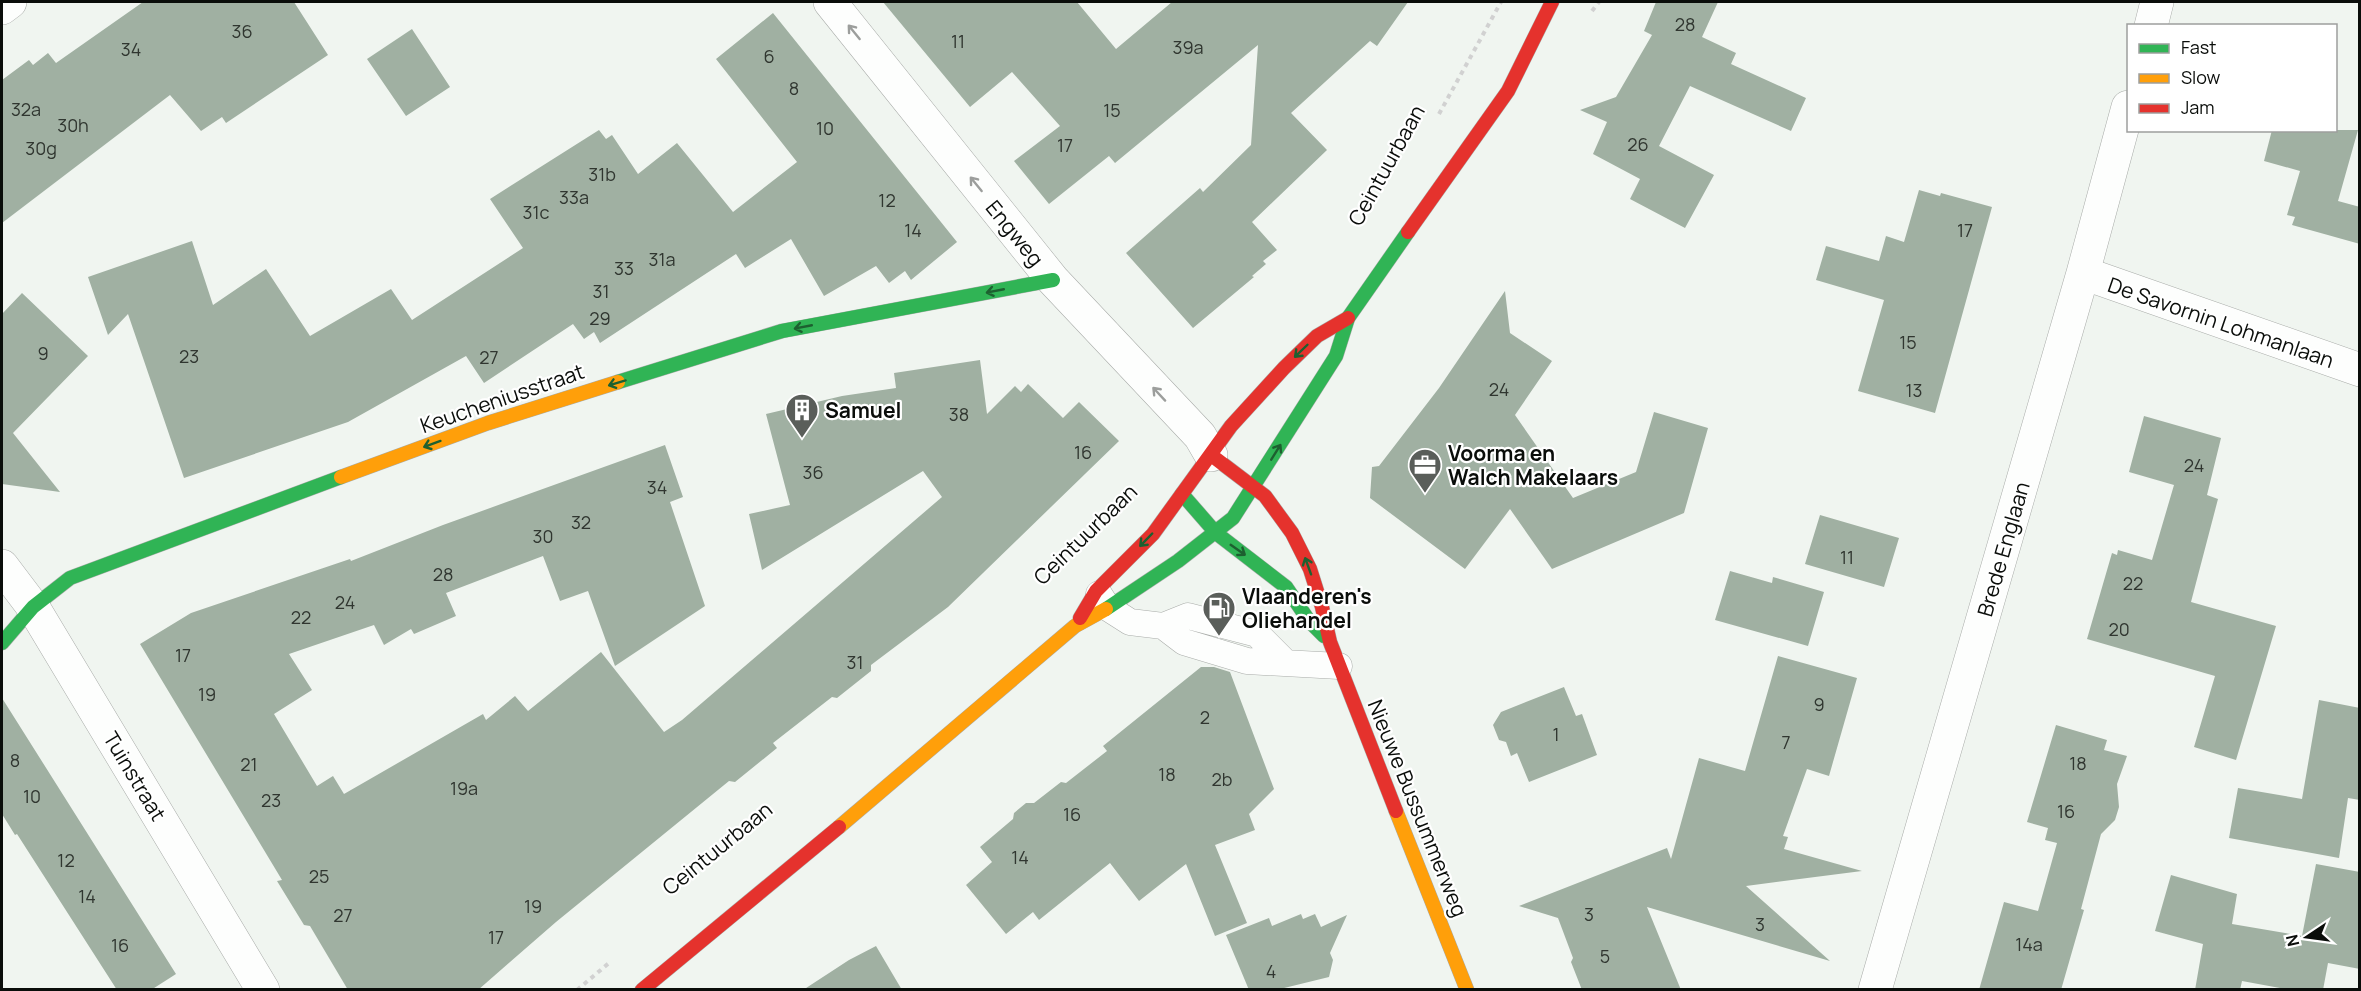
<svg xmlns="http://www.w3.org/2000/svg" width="2361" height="991" viewBox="0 0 2361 991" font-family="Manrope,sans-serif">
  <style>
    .building { fill: #a0b0a2 }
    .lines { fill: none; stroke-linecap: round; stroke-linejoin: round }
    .lane-casing { stroke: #a9aca9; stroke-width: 27 }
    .street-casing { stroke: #a9aca9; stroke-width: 34 }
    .fast-casing { stroke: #a9aca9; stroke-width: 15 }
    .slow-casing { stroke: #a9aca9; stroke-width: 15 }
    .jam-casing { stroke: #a9aca9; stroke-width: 15 }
    .path { stroke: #d1d1d1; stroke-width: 4; stroke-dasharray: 4.5 4.5; stroke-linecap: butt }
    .lane { stroke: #fdfefd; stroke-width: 26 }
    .street { stroke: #fdfefd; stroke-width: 33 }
    .fast { stroke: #30b455; stroke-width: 14 }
    .slow { stroke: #ff9f0a; stroke-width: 14 }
    .jam { stroke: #e5322d; stroke-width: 14 }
    .oneway { stroke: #9c9e9c }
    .oneway2 { stroke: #1d6030 }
    .labels { text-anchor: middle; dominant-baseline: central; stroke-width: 4.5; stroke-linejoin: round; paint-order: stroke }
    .number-label { font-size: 18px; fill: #303630 }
    .street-label { font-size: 21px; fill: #0a0d0a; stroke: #fff }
    .poi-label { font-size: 21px; font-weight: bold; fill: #0a0d0a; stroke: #fff; text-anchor: start }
  </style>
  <rect width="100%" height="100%" fill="#f0f5f0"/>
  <!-- building -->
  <path class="building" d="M 143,2 L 294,2 L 328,55 L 226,123 L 222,117 L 201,131 L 170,95 L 2,223 L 2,80 L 29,60 L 33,65 L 48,53 L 56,63 Z
    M 883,2 L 1077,2 L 1116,49 L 1172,2 L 1408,2 L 1377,46 L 1370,41 L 1291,113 L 1327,150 L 1252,222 L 1277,250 L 1263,261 L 1266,264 L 1252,276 L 1254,277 L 1193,328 L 1126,253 L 1200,188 L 1203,192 L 1251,145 L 1258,45 L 1115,163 L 1109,156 L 1049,204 L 1014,161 L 1060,126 L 1012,72 L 970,107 Z
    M 1656,2 L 1718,2 L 1702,37 L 1736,53 L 1731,64 L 1806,98 L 1791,131 L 1690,86 L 1659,146 L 1714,175 L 1685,228 L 1630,199 L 1640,179 L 1593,154 L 1607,122 L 1580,110 L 1616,97 L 1652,35 L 1644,31 Z
    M 773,13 L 957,242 L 911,280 L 905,271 L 889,283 L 876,266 L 824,296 L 791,239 L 745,268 L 736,254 L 600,343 L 594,332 L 584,339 L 573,324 L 484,383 L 466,356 L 348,422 L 184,478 L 128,314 L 108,335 L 88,277 L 192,241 L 213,305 L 266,269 L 310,336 L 391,289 L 412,320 L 523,248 L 490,199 L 599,130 L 606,139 L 612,135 L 638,174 L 677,143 L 733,212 L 797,162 L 716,59 Z
    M 412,29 L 450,87 L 406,116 L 367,59 Z
    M 2272,130 L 2358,130 L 2338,201 L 2360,207 L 2360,244 L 2292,225 L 2295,217 L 2287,215 L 2300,171 L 2264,161 Z
    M 1919,190 L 1940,196 L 1941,193 L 1992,207 L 1935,413 L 1858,391 L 1884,300 L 1816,280 L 1826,246 L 1879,261 L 1886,236 L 1904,242 Z
    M 1505,291 L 1510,333 L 1552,361 L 1515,415 L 1573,498 L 1636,472 L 1654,412 L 1708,428 L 1684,513 L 1552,569 L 1510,509 L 1465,569 L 1370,498 L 1372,467 L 1379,466 L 1439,388 Z
    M 22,293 L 88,356 L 13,433 L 60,492 L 2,484 L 2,314 Z
    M 980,360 L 987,414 L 1015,386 L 1021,392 L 1028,384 L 1063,418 L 1079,402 L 1119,441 L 948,607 L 871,665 L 871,671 L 837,698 L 832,697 L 773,743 L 777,748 L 735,782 L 729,781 L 556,922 L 478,990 L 348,990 L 310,926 L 304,925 L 277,881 L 282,880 L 140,644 L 191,613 L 350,559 L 351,561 L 443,525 L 665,445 L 683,497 L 670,502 L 705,606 L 615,666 L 588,591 L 560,601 L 543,556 L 446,593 L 456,616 L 414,634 L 411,629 L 384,645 L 374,625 L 289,654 L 312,690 L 274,714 L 317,786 L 333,776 L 344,794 L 483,714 L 486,720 L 515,696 L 528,711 L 601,652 L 664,732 L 682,720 L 942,497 L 923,471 L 762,570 L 749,514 L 790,505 L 766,414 L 842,396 L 896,388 L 894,373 Z
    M 2144,416 L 2221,438 L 2207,495 L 2218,499 L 2191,602 L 2276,626 L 2236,760 L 2194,747 L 2215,676 L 2087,639 L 2112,553 L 2117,555 L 2118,550 L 2152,560 L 2174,485 L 2129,472 Z
    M 1820,515 L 1899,538 L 1884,587 L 1805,564 Z
    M 1730,571 L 1772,583 L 1773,577 L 1824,592 L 1808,646 L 1715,620 Z
    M 1778,656 L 1857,678 L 1829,776 L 1807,769 L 1783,836 L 1788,837 L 1784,849 L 1862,871 L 1746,886 L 1830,961 L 1647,907 L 1681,990 L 1582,990 L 1571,962 L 1573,958 L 1558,918 L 1519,906 L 1667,848 L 1671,859 L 1699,758 L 1745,771 Z
    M 1201,667 L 1214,667 L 1230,672 L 1274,789 L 1249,814 L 1255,830 L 1215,845 L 1247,923 L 1215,936 L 1186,864 L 1139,901 L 1110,863 L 1039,920 L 1033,912 L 1006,934 L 966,885 L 992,862 L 980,847 L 1013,819 L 1014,813 L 1026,803 L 1034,803 L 1061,782 L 1066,783 L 1107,751 L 1103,746 Z
    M 1564,687 L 1576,716 L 1582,714 L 1597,755 L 1529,782 L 1517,753 L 1511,756 L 1506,742 L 1499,740 L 1493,725 L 1501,712 Z
    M 2,698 L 176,974 L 151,990 L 117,990 L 17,834 L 15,835 L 2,814 Z
    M 2319,700 L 2360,708 L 2360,800 L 2348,798 L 2339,858 L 2229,838 L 2238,788 L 2302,799 Z
    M 2056,725 L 2107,740 L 2104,750 L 2127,756 L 2117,784 L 2119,807 L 2115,820 L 2101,834 L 2081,909 L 2084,910 L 2061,990 L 1979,990 L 2004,902 L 2038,911 L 2057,843 L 2045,840 L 2048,828 L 2027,822 Z
    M 2316,864 L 2360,872 L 2360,969 L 2328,963 L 2323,990 L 2291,990 L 2242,981 L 2240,990 L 2195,990 L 2203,944 L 2155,931 L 2171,875 L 2237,894 L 2232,924 L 2302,936 Z
    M 1301,914 L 1303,919 L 1315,914 L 1321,927 L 1347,915 L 1330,953 L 1333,960 L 1329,977 L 1276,990 L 1249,990 L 1226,935 L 1269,918 L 1272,926 Z
    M 876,946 L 902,990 L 803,990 L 849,960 Z"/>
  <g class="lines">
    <!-- lane casing -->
    <g class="lane-casing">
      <path id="lane" d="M 1099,594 L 1108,608 L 1130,622 L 1163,626 L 1184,642 L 1247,661 L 1339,666
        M 1163,626 L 1188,616 L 1257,634 L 1284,661"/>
    </g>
    <!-- street casing -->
    <g class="street-casing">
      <path id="street" d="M 830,2 L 1053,280 L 1200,436 L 1211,455
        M 2,8 L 10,2
        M 2151,26 L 2157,2
        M 2083,273 L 2360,370
        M 2,566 L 33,607 L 263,990
        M 1875,990 L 2083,273 L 2128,107"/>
    </g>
    <!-- fast casing -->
    <g class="fast-casing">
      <path id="fast" d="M 618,382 L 782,331 L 1053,280
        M 1182,494 L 1216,533 L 1286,587 L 1309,621 L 1324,636
        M 1106,609 L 1178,561 L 1233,518 L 1336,356 L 1348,318 L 1408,232
        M 2,643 L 33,607 L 70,578 L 341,477"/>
    </g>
    <!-- slow casing -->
    <g class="slow-casing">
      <path id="slow" d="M 341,477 L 488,423 L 618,382
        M 1396,811 L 1467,990
        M 839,827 L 1075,626 L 1106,609"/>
    </g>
    <!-- jam casing -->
    <g class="jam-casing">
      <path id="jam" d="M 1408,232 L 1508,91 L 1552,2
        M 1211,455 L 1265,496 L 1292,533 L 1310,569 L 1322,607 L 1330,642 L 1396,811
        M 1080,618 L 1096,591 L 1153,534 L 1231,426 L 1284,368 L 1317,336 L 1348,318
        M 642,990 L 839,827"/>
    </g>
    <!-- path -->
    <path class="path" d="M 1592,11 L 1599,2
      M 1439,114 L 1501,2
      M 577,990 L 609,963"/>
    <!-- lane -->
    <use href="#lane" class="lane"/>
    <!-- street -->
    <use href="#street" class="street"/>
    <!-- fast -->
    <use href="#fast" class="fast"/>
    <!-- slow -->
    <use href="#slow" class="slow"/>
    <!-- jam -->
    <use href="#jam" class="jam"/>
  </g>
  <!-- one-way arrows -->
  <defs><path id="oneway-shaft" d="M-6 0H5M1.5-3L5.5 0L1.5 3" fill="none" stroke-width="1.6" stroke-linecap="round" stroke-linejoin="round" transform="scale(1.5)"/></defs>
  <g class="oneway">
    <use href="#oneway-shaft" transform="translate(854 32) rotate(-129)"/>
    <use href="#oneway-shaft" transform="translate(976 184) rotate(-129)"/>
    <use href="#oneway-shaft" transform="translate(1159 394) rotate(-133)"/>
  </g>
  <g class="oneway2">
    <use href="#oneway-shaft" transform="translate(995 291) rotate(169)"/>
    <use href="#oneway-shaft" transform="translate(803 327) rotate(169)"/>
    <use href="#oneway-shaft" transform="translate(1301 351) rotate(136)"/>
    <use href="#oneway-shaft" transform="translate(617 383) rotate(163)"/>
    <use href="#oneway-shaft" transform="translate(432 444) rotate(160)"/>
    <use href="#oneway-shaft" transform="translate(1276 452) rotate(-58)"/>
    <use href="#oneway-shaft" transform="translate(1146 540) rotate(134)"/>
    <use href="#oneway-shaft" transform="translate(1238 550) rotate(35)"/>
    <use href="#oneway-shaft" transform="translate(1308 566) rotate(-110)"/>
  </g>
  <!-- icons -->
  <defs>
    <g id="building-pin" transform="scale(1.725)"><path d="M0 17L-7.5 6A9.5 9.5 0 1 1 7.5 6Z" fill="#5a5e5a" stroke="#fff"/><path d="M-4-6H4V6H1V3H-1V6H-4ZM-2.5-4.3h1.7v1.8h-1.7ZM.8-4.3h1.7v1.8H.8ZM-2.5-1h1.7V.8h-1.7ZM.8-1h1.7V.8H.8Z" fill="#fff"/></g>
    <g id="office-pin" transform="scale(1.725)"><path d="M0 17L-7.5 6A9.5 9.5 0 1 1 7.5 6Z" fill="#5a5e5a" stroke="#fff"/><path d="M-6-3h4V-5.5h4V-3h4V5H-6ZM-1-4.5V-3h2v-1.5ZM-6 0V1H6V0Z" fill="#fff"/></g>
    <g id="fuel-pin" transform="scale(1.725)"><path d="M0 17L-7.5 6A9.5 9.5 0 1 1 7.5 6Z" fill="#5a5e5a" stroke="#fff"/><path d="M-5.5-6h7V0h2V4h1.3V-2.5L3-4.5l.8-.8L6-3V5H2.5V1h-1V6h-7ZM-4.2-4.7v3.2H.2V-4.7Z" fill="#fff"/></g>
  </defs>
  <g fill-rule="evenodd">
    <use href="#building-pin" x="802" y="410"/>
    <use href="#office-pin" x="1425" y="465"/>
    <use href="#fuel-pin" x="1219" y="608"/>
  </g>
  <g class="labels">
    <!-- number labels -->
    <g class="number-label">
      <text x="1685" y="24">28</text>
      <text x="242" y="31">36</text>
      <text x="958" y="41">11</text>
      <text x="1188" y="47">39a</text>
      <text x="131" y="49">34</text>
      <text x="769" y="56">6</text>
      <text x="794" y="88">8</text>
      <text x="26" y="109">32a</text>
      <text x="1112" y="110">15</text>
      <text x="73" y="125">30h</text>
      <text x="825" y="128">10</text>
      <text x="1638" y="144">26</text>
      <text x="1065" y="145">17</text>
      <text x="41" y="148">30g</text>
      <text x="602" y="174">31b</text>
      <text x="574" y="197">33a</text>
      <text x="887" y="200">12</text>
      <text x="536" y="212">31c</text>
      <text x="913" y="230">14</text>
      <text x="1965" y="230">17</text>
      <text x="662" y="259">31a</text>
      <text x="624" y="268">33</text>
      <text x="601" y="291">31</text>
      <text x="600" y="318">29</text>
      <text x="1908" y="342">15</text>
      <text x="43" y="353">9</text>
      <text x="189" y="356">23</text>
      <text x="489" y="357">27</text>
      <text x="1499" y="389">24</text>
      <text x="1914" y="390">13</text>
      <text x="959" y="414">38</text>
      <text x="1083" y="452">16</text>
      <text x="2194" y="465">24</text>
      <text x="813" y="472">36</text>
      <text x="657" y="487">34</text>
      <text x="581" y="522">32</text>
      <text x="543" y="536">30</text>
      <text x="1847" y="557">11</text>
      <text x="443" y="574">28</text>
      <text x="2133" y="583">22</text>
      <text x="345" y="602">24</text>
      <text x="301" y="617">22</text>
      <text x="2119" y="629">20</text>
      <text x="183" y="655">17</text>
      <text x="855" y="662">31</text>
      <text x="207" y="694">19</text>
      <text x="1819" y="704">9</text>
      <text x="1205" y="717">2</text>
      <text x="1556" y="734">1</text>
      <text x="1786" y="742">7</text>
      <text x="15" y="760">8</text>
      <text x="2078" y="763">18</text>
      <text x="249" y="764">21</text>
      <text x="1167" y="774">18</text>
      <text x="1222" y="779">2b</text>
      <text x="464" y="788">19a</text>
      <text x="32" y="796">10</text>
      <text x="271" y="800">23</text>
      <text x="2066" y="811">16</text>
      <text x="1072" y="814">16</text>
      <text x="1020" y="857">14</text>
      <text x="66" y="860">12</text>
      <text x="319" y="876">25</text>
      <text x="87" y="896">14</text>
      <text x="533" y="906">19</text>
      <text x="1589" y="914">3</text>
      <text x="343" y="915">27</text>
      <text x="1760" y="924">3</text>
      <text x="496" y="937">17</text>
      <text x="2029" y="944">14a</text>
      <text x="120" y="945">16</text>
      <text x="1605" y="956">5</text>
      <text x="1271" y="971">4</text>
    </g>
    <!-- street labels -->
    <g class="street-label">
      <text transform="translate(1386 165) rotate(-61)">Ceintuurbaan</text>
      <text transform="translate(1015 233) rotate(51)">Engweg</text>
      <text transform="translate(2221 322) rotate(19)">De Savornin Lohmanlaan</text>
      <text transform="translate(502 398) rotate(-19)">Keucheniusstraat</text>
      <text transform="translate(1085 534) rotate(-44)">Ceintuurbaan</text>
      <text transform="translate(2003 549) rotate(-74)">Brede Englaan</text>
      <text transform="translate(135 776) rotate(59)">Tuinstraat</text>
      <text transform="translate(1418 808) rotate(68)">Nieuwe Bussummerweg</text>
      <text transform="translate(717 848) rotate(-39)">Ceintuurbaan</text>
    </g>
    <!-- poi labels -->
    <g class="poi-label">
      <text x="825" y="410">Samuel</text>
      <text x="1448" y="453">Voorma en<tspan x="1448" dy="24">Walch Makelaars</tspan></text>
      <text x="1242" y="596">Vlaanderen's<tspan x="1242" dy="24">Oliehandel</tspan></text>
    </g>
  </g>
  <!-- border -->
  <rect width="2361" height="991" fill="none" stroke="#0a0d0a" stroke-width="6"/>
  <!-- legend -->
  <rect x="2127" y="24" width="210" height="108" fill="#ffffff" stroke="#9d9e9d" stroke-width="1.5"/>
  <rect x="2139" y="44" width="30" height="9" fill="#30b455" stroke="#9d9e9d" stroke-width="1.5"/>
  <text x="2181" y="54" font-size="18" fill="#0a0d0a">Fast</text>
  <rect x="2139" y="74" width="30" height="9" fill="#ff9f0a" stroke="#9d9e9d" stroke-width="1.5"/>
  <text x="2181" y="84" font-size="18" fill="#0a0d0a">Slow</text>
  <rect x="2139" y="104" width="30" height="9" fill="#e5322d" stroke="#9d9e9d" stroke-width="1.5"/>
  <text x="2181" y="114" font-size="18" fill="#0a0d0a">Jam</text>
  <!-- north arrow -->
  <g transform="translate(2307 937) rotate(257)" stroke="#ffffff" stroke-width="4.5" paint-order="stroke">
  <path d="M0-4.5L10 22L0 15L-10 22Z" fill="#0a0d0a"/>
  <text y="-9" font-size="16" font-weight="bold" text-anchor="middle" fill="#0a0d0a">N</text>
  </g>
</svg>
